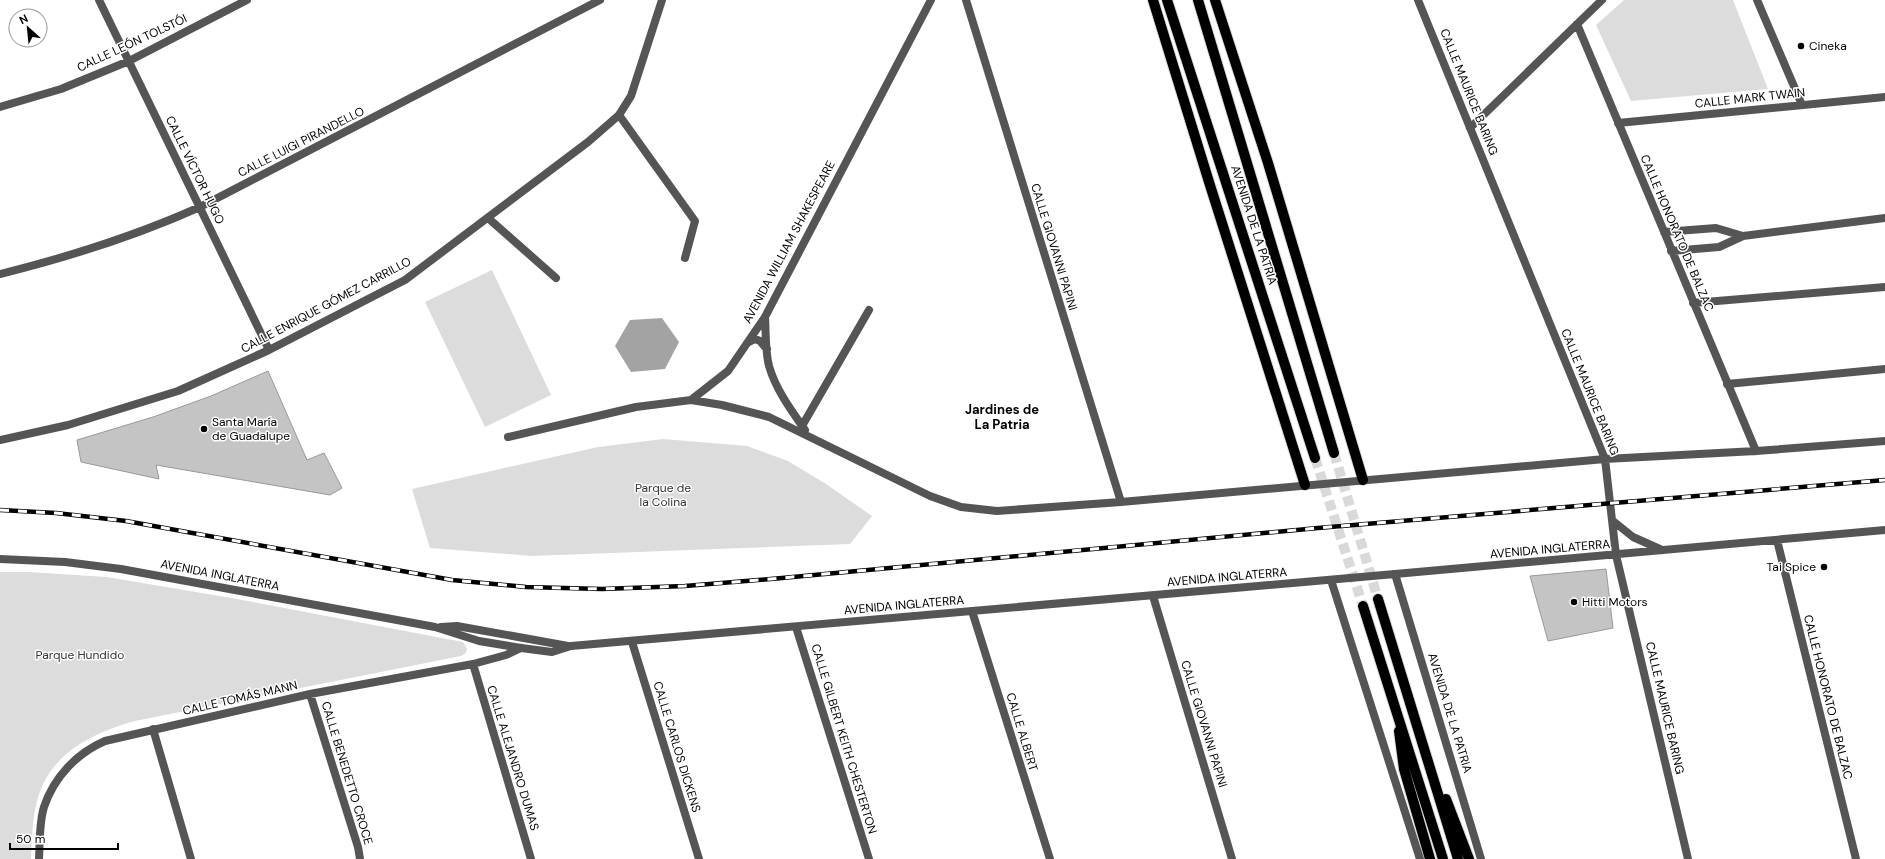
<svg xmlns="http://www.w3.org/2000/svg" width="1885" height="859" viewBox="0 0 1885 859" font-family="'DM Sans',sans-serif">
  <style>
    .green { fill: #dcdcdc }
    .water { fill: #a3a3a3 }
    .building { fill: #c4c4c4; stroke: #999 }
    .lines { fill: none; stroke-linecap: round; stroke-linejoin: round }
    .primary-tunnel { stroke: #d9d9d9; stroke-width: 10; stroke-dasharray: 10 5; stroke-linecap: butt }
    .primary-casing { stroke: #dbdbdb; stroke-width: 12 }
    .minor { stroke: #555; stroke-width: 8 }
    .tertiary { stroke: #555; stroke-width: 8 }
    .primary { stroke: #000; stroke-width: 10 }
    .rail-casing { stroke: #000; stroke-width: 4.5 }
    .rail { stroke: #fff; stroke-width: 3; stroke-dasharray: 9; stroke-linecap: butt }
    .poi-dot { fill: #000; stroke: #fff; stroke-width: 1.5 }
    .labels { text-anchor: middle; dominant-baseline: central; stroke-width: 3; stroke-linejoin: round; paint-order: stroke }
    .street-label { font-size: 12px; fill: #000; stroke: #fff }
    .poi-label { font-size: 12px; fill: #000; stroke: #fff; text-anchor: start }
    .park-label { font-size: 12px; fill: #333; stroke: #fff }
    .neighbourhood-label { font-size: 13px; font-weight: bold; fill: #000; stroke: #fff }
  </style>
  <rect width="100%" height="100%" fill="#fff"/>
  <!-- green -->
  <path class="green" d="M 1624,0 L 1733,0 L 1768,89 L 1631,101 L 1596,25 Z
    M 492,270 L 551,395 L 485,427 L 425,302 Z
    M 663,439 L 747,446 L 788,461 L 826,484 L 872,516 L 850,544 L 532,556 L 430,548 L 412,489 L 598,447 Z
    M 0,572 L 28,572 L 107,577 L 237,599 L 463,642 L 467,649 L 466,653 L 461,656 L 135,721 C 92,733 49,754 37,801 C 32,819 32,840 31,859 L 0,859 Z"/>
  <!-- water -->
  <path class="water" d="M 662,318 L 679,342 L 665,369 L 631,372 L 615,346 L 630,320 Z"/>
  <!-- building -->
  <path class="building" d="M 268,371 L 307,460 L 324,453 L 342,488 L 330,495 L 156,465 L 159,479 L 81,462 L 77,440 L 153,417 L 211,396 Z
    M 1606,569 L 1613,628 L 1548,641 L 1530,576 Z"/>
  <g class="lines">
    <!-- primary-tunnel -->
    <path class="primary-tunnel" d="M 1334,453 L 1378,599
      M 1315,458 L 1363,606"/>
    <!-- primary casing -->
    <g class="primary-casing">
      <path id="primary" d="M 1153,0 L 1209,182 L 1305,485
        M 1167,0 L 1315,458
        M 1198,0 L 1334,453
        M 1215,0 L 1268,163 L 1363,480
        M 1378,599 L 1458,859
        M 1363,606 L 1443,859
        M 1399,731 L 1404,769 L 1430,859
        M 1446,799 L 1469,859"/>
    </g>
    <!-- minor -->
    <path class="minor" d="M 99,0 L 269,350
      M 966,0 L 1121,502
      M 1418,0 L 1605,459 L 1616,555 L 1688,859
      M 1757,0 L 1802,105
      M 1577,24 L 1756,451
      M 0,107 L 61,89 L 129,61 L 247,0
      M 619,115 L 695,221 L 685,258
      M 1618,123 L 1885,97
      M 1470,128 L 1602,0
      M 488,218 L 556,278
      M 1664,232 L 1716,228 L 1743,236
      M 1671,251 L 1719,247 L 1743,236 L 1885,218
      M 0,274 C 69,257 135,236 200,207 L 600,0
      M 1693,303 L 1885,287
      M 765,317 C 766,333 765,350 769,366 C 776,390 791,410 805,430
      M 747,343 L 755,339 L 760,341 L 767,349
      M 1727,384 L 1885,369
      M 691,400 L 722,405 L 769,417 L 930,496 L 961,507 L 997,511 L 1121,502 L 1605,459 L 1756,451 L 1885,441
      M 802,426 L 869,310
      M 508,437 L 636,407 L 691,400 L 728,371 L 765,317 L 931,0
      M 0,440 L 68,425 L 178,391 L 269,350 L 405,280 L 588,142 L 619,115 L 631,96 L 662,0
      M 1613,521 L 1633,537 L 1662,550
      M 1777,540 L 1856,859
      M 1395,574 L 1885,530
      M 1153,596 L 1232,859
      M 972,611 L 1050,859
      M 796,627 L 869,859
      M 632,642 L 699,859
      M 473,664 L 531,859
      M 310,694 L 358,847 L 360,859
      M 153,729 L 191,859
      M 39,859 C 40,842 39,823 44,807 C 54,777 77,753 105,741 L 310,694 L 473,664 L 506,655 L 521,648"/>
    <!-- tertiary -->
    <path class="tertiary" d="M 0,559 L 65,562 L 121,569 L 435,627 L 479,641 L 521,648 L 552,652 L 571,646 L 1395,574 L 1481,859
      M 1331,580 L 1420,859
      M 441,627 L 457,626 L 568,646"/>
    <!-- primary -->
    <use href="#primary" class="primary"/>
    <!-- rail casing -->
    <g class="rail-casing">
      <path id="rail" d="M 0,510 L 56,513 L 126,521 L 452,580 L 526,587 L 602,589 L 685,586 L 782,578 L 1318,528 L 1885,480"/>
    </g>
    <!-- rail -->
    <use href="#rail" class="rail"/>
  </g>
  <!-- markers -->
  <g class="poi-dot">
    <circle cx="1801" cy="46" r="4"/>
    <circle cx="204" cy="429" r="4"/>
    <circle cx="1824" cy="567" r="4"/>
    <circle cx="1574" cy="602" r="4"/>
  </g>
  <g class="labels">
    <!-- street labels -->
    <g class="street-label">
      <text transform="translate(132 43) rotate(-25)">CALLE LEÓN TOLSTÓI</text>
      <text transform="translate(1469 92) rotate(68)">CALLE MAURICE BARING</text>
      <text transform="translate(1750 98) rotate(-6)">CALLE MARK TWAIN</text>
      <text transform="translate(301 142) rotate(-27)">CALLE LUIGI PIRANDELLO</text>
      <text transform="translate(195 170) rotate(64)">CALLE VÍCTOR HUGO</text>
      <text transform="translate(1254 225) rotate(72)">AVENIDA DE LA PATRIA</text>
      <text transform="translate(1677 233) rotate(67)">CALLE HONORATO DE BALZAC</text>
      <text transform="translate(789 242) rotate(-62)">AVENIDA WILLIAM SHAKESPEARE</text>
      <text transform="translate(1054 247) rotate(73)">CALLE GIOVANNI PAPINI</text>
      <text transform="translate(326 305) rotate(-28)">CALLE ENRIQUE GÓMEZ CARRILLO</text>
      <text transform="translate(1590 392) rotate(68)">CALLE MAURICE BARING</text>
      <text transform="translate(1550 549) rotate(-5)">AVENIDA INGLATERRA</text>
      <text transform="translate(220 575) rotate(11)">AVENIDA INGLATERRA</text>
      <text transform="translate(1227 577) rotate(-5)">AVENIDA INGLATERRA</text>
      <text transform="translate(904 605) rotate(-5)">AVENIDA INGLATERRA</text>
      <text transform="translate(1828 697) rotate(76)">CALLE HONORATO DE BALZAC</text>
      <text transform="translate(240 698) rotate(-13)">CALLE TOMÁS MANN</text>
      <text transform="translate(1665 708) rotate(77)">CALLE MAURICE BARING</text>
      <text transform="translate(1450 713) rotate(73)">AVENIDA DE LA PATRIA</text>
      <text transform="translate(1204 724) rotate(73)">CALLE GIOVANNI PAPINI</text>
      <text transform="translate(1022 732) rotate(73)">CALLE ALBERT</text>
      <text transform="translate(844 739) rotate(73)">CALLE GILBERT KEITH CHESTERTON</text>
      <text transform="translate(677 747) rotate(73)">CALLE CARLOS DICKENS</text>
      <text transform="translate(513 758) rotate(73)">CALLE ALEJANDRO DUMAS</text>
      <text transform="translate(347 773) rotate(73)">CALLE BENEDETTO CROCE</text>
    </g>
    <!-- poi labels -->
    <g class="poi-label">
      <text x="1809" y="46">Cineka</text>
      <text x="212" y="422">Santa María<tspan x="212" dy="14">de Guadalupe</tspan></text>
      <text x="1816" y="567" text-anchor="end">Tai Spice</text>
      <text x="1582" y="602">Hitti Motors</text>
    </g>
    <!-- park labels -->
    <g class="park-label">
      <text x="663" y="488">Parque de<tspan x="663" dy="14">la Colina</tspan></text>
      <text x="80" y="655">Parque Hundido</text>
    </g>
    <!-- neighbourhood labels -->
    <g class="neighbourhood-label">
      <text x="1002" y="409">Jardines de<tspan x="1002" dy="15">La Patria</tspan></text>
    </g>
  </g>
  <!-- north arrow -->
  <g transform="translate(28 28) rotate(333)"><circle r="19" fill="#ffffff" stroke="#999999"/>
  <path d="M0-3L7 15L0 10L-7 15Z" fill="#000000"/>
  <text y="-6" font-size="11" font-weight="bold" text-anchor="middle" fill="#000000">N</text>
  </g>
  <!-- scale -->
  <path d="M10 843v6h108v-6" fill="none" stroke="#000000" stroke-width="2"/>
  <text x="16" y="843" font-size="12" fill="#000000" stroke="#ffffff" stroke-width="3" paint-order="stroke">50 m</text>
</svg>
